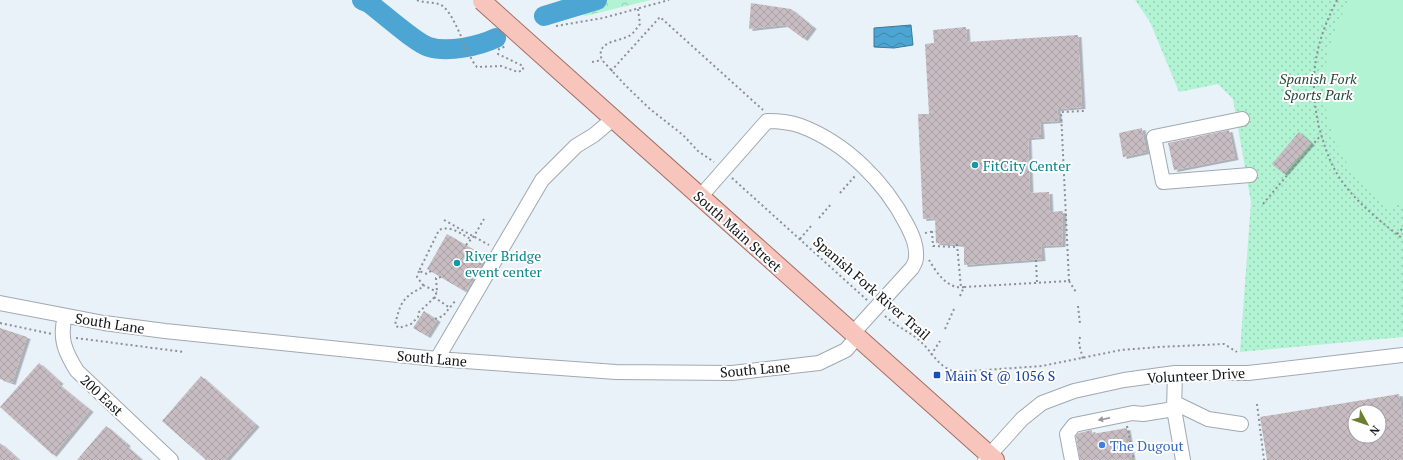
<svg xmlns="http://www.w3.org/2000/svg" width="1403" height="460" viewBox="0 0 1403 460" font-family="'PT Serif',serif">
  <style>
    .forest { fill: url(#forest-crowns) }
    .park { fill: url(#park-dots) }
    .pitch { fill: #b1f3d2 }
    .water { fill: url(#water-waves); stroke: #3b7a9b }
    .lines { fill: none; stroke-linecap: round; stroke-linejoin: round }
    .river { stroke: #4ca5d3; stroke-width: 20 }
    .building { fill: url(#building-cross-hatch); fill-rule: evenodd; filter: url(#shadow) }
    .minor-casing { stroke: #a1a9b0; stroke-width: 16 }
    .major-casing { stroke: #a36e64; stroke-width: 20 }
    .path { stroke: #8a9095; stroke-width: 2; stroke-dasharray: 2 3; stroke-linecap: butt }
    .minor { stroke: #fff; stroke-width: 14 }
    .major { stroke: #f7c5bb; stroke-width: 18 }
    .major-bridge-casing { stroke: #a36e64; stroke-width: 20; stroke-linecap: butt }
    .major-bridge { stroke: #f7c5bb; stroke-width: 18 }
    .oneway { fill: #949697 }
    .culture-dot { fill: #0f9aa8; stroke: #fefefe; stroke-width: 1.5 }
    .transit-dot { fill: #1a4fb4; stroke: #fefefe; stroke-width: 1.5 }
    .shop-dot { fill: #3f7fe0; stroke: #fefefe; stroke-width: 1.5 }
    .labels { text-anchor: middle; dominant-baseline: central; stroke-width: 4; stroke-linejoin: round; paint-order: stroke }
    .park-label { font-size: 14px; font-style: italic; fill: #214937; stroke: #fefefe }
    .culture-label { font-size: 14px; fill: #0d838f; stroke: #fefefe; text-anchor: start }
    .street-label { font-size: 14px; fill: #121518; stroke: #fefefe }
    .transit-label { font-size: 14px; fill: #164399; stroke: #fefefe; text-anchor: start }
    .shop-label { font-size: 14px; fill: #366cbe; stroke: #fefefe; text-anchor: start }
  </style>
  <defs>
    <pattern id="forest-crowns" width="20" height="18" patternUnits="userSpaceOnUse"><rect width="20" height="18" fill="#b1f3d2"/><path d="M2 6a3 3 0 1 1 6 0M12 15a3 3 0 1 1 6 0" fill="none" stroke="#97cfb4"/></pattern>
    <pattern id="park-dots" width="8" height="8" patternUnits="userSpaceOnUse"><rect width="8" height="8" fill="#b1f3d2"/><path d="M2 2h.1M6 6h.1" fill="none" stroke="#97cfb4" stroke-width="1.8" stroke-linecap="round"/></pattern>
    <pattern id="water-waves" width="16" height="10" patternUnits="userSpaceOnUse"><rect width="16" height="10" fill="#4ca5d3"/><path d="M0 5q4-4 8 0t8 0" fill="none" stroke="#3e85aa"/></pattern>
    <pattern id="building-cross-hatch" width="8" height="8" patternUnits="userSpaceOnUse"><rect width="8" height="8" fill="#c7bcc1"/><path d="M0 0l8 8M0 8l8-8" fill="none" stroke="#aaa1a5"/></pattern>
    <filter id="shadow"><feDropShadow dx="3.5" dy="2" stdDeviation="0" flood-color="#0004"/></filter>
  </defs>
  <rect width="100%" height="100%" fill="#e9f2f9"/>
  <!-- forest -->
  <path class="forest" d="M 559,0 L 651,0 L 585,16 Z"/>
  <!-- park -->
  <path class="park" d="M 1135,0 L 1403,0 L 1403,337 L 1240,352 L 1251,202 L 1233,99 L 1218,84 L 1179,92 L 1150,22 Z"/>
  <!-- pitch -->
  <path class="pitch" d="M 1350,0 L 1403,0 L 1403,207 L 1397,202 L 1390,210 C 1321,155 1304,77 1350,0 Z"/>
  <!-- water -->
  <path class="water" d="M 911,25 L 913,45 L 894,48 L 874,47 L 874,28 Z"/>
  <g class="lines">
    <!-- river -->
    <path class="river" d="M 362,0 L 369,3 C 381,12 417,44 429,47 C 448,53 479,46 496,38
      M 544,16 L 597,0"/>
  </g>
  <!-- building -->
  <path class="building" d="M 751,3 L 791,9 L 813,27 L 804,39 L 785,25 L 749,29 Z
    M 966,27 L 967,42 L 1078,35 L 1082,107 L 1057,109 L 1059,121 L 1040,122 L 1041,137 L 1028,138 L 1030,193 L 1049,192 L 1050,212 L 1063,211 L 1062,245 L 1041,246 L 1042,259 L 964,265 L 964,245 L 936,243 L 935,218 L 923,219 L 918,114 L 929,114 L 925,44 L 934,43 L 933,30 Z
    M 1142,128 L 1146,152 L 1123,157 L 1119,133 Z
    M 1229,130 L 1235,158 L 1174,170 L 1168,143 Z
    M 1299,132 L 1311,143 L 1284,174 L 1272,164 Z
    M 447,234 L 486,257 L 466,292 L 427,269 Z
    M 424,311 L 437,320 L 427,336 L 413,328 Z
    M 0,328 L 27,337 L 12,383 L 0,379 Z
    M 39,363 L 60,382 L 58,384 L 90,410 L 53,455 L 0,407 Z
    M 201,376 L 256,425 L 225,460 L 206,460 L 162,421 Z
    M 1399,394 L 1403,421 L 1403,460 L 1267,460 L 1260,417 ZM 1355,412 L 1379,412 L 1379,436 L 1355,436 Z
    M 106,426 L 127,444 L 126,446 L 142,460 L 77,460 Z
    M 1127,428 L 1132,459 L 1080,460 L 1076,436 L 1079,433 L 1092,430 L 1092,434 Z
    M 0,443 L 19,460 L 0,460 Z"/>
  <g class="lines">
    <!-- minor casing -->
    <g class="minor-casing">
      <path id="minor" d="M 1242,119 L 1154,137 L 1163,182 L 1250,175
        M 700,197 L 767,121 C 778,121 790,122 801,126 C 846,143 885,182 907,225 C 912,235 917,245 916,257 C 916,261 914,265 912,268 L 853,333
        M 0,303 L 104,323 L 165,331 L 437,359 L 616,372 L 732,373 L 819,363 L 846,350 L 857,337
        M 65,316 C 59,338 65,352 77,371 L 171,460
        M 437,359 L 542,180 L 576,146 L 594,135 L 613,119
        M 1175,373 L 1174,409 L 1183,460
        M 1175,403 L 1208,419 L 1241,424
        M 985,460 L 1022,419 L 1042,403 L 1074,391 L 1124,380 L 1175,373 L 1248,373 L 1403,355
        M 1072,460 L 1067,434 L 1074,425 L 1133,413 L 1143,414 L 1174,409"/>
    </g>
    <!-- major casing -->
    <g class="major-casing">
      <path id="major" d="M 570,80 L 995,460"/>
    </g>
    <!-- path -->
    <path class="path" d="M 417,0 C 424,3 432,2 439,4 C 455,10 465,54 477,67 L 501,66 L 518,72 L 523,70 L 523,66 L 498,54 L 499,49 L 506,46
      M 1337,0 C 1315,43 1308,79 1319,127 C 1324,145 1330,164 1341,180 C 1357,203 1381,222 1403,239
      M 638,9 L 640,24 C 637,28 633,34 629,36 C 618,42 595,41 602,60 L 626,86 L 650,109 L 683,135 L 698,151 L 714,162
      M 556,26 L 603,18 L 669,0
      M 592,62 L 602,60
      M 611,71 L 660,17 L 763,110
      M 732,178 L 867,300
      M 840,193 L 855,176
      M 1263,204 L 1321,135
      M 819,218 L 832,203
      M 444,220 L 489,245
      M 932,231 L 933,246 L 957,247
      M 925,233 L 935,231
      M 1397,234 L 1403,228
      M 800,239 L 811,226
      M 957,244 L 961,288
      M 466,245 L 474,236 L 484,219
      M 929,260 C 936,272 948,290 964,287
      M 1036,260 L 1037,283
      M 419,271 L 417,277 L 423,285 L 423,287 C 402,297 400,304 395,325 L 399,328 L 411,324 L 418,317 L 419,312 L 433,299 L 437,292 L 436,278 L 441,277
      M 431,271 L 427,274 L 419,271 L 439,230 C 451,225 461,234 471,239
      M 1069,281 L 1061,112 L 1084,111
      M 423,285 L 437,292
      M 960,296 L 964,287 L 1069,281 L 1076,292
      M 434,297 L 450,308
      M 1078,306 L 1080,324
      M 885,316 C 896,326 908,331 919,340 C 932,351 937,367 956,372 L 1042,366 L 1121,350 L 1159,347 L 1224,344 L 1237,352
      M 435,319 L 443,316 L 456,300
      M 0,323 L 52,334
      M 945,329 L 954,309
      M 1080,337 L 1079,344 L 1083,359
      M 76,338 L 184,352
      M 931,355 L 940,341
      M 1257,404 L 1264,460
      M 1127,426 L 1134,460"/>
    <!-- minor -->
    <use href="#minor" class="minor"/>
    <!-- major -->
    <use href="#major" class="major"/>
    <!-- major-bridge casing -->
    <g class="major-bridge-casing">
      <path id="major-bridge" d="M 482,1 L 570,80"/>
    </g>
    <!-- major-bridge -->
    <use href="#major-bridge" class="major-bridge"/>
  </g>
  <!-- one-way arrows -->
  <defs><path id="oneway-solid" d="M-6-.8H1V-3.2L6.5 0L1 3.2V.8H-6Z"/></defs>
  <use class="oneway" href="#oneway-solid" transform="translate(1104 419) rotate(169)"/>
  <!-- markers -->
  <g class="culture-dot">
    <circle cx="975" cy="165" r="4"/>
    <circle cx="457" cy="263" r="4"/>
  </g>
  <rect class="transit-dot" x="933" y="371" width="8" height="8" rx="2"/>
  <circle class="shop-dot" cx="1102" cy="445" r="4"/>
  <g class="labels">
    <!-- park labels -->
    <g class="park-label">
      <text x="1318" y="78">Spanish Fork<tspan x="1318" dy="16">Sports Park</tspan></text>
    </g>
    <!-- culture labels -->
    <g class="culture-label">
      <text x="983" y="165">FitCity Center</text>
      <text x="465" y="255">River Bridge<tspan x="465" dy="16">event center</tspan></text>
    </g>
    <!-- street labels -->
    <g class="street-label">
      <text transform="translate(738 231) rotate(42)">South Main Street</text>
      <text transform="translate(872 288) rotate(41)">Spanish Fork River Trail</text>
      <text transform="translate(110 323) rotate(9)">South Lane</text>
      <text transform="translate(432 358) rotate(5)">South Lane</text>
      <text transform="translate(755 369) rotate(-5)">South Lane</text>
      <text transform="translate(1196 375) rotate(-3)">Volunteer Drive</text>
      <text transform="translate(102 395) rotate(43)">200 East</text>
    </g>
    <!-- transit labels -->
    <g class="transit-label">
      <text x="945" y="375">Main St @ 1056 S</text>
    </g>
    <!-- shop labels -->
    <g class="shop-label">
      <text x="1110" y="445">The Dugout</text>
    </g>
  </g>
  <!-- north arrow -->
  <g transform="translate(1367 424) rotate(130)"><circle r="19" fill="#fefefe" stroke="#a0a1a2"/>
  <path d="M0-3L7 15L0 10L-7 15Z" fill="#6a7f2f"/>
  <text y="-6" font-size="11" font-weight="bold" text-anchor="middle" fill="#121518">N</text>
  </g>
</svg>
